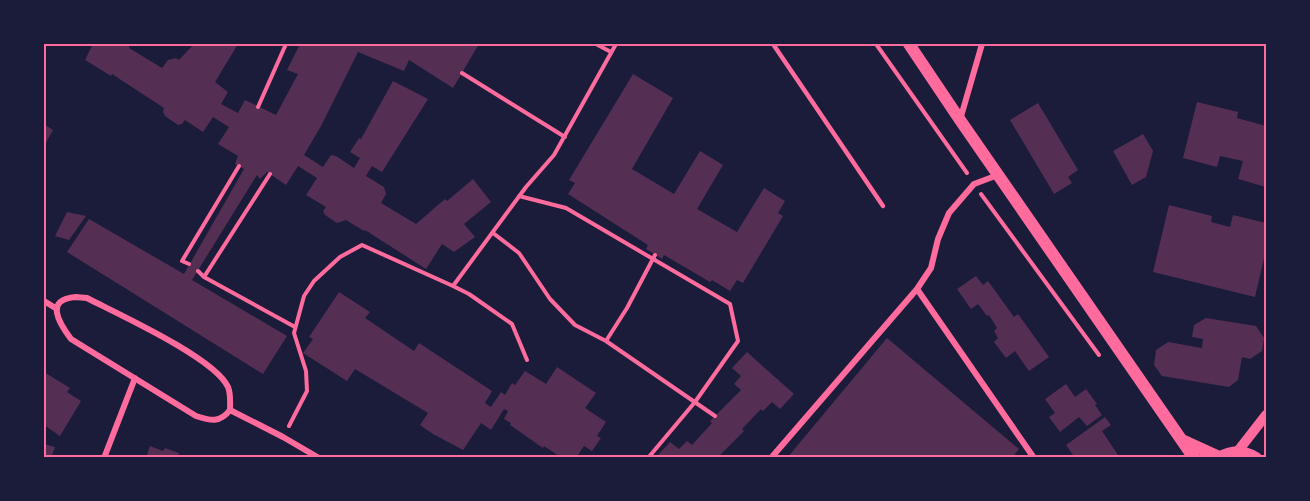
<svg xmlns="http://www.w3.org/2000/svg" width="1310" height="501" viewBox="0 0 1310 501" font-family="'Noto Sans',sans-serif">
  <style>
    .building { fill: #542f53 }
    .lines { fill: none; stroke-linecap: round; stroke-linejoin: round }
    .path { stroke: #ff6b9d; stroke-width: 4 }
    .service { stroke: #ff6b9d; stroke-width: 4.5 }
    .minor { stroke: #ff6b9d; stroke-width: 6 }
    .tertiary { stroke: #ff6b9d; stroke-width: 10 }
    .secondary { stroke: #ff6b9d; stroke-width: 12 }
    .neatline { fill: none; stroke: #ff6b9d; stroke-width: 2 }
  </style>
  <rect width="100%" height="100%" fill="#1b1b3a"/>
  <!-- building -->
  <path class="building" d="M 93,44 L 130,44 L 129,48 L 162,68 L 168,60 L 176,58 L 179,60 L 194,44 L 238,44 L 215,82 L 228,92 L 221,104 L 238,113 L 245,100 L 276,115 L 298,74 L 287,70 L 300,44 L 479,44 L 453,88 L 409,60 L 404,71 L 358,52 L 321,126 L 304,155 L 323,167 L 331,155 L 336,156 L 354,168 L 360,158 L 350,152 L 359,138 L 361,139 L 393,81 L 428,99 L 382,172 L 372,166 L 366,176 L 384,187 L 386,194 L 381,203 L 416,224 L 445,199 L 447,201 L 473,179 L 491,202 L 464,224 L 475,237 L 454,252 L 442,244 L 426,269 L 365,230 L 364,231 L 346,220 L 337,223 L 325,215 L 323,211 L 326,207 L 306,195 L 317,178 L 298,166 L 286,185 L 267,172 L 260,179 L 257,175 L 192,280 L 287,336 L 263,374 L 67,252 L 89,219 L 184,274 L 244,169 L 235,164 L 238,156 L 218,144 L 229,127 L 213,117 L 203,132 L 185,120 L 182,124 L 178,125 L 165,116 L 163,112 L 164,108 L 112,74 L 111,76 L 85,60 Z
    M 633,74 L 673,98 L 632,169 L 674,194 L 700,151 L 723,165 L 697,209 L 737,232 L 764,188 L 785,201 L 778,213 L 783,216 L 743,283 L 737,280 L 730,291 L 712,280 L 710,282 L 664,255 L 662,259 L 646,249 L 648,245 L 568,194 L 575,183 L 569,180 Z
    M 1197,102 L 1238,112 L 1237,118 L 1266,126 L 1266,187 L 1238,179 L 1243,161 L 1220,156 L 1217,167 L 1183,158 Z
    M 1038,103 L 1078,170 L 1068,177 L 1072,183 L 1054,194 L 1010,120 Z
    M 44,124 L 53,130 L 44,146 Z
    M 1143,134 L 1153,151 L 1146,177 L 1132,185 L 1113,151 Z
    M 1169,205 L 1212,216 L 1211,222 L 1230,227 L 1233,215 L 1266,223 L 1266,250 L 1255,297 L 1153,272 Z
    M 67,212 L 86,216 L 69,240 L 55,236 Z
    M 976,276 L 983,285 L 988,281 L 1014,317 L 1018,314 L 1049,357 L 1029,371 L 1015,351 L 1006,358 L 994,342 L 998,338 L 994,331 L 997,328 L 989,315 L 987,316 L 978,304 L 971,309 L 957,289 Z
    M 339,292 L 370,312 L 365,318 L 414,351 L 419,343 L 492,391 L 485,403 L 491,407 L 501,392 L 505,395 L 512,383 L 515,385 L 525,371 L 546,384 L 557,367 L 596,393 L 585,408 L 606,422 L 597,436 L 601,438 L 592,451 L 584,446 L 576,458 L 562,458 L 544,446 L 543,448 L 510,425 L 511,423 L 504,419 L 508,411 L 504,409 L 491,430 L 481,423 L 463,450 L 433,434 L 420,425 L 428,413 L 355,369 L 347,381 L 303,353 L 313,339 L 309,337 Z
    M 1206,318 L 1256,326 L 1264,338 L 1262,351 L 1250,359 L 1242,357 L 1238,380 L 1229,387 L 1162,376 L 1154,365 L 1156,350 L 1168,342 L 1202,348 L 1203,339 L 1192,337 L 1194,325 Z
    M 887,338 L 1019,449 L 1012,458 L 787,458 Z
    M 747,352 L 794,394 L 780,409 L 772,402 L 763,411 L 761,409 L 742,429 L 744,431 L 717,458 L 660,458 L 658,455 L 670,442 L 679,449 L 687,441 L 692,445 L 712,423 L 710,421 L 741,390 L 734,384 L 741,376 L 732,368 Z
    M 44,372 L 70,388 L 67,392 L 81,401 L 60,436 L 44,425 Z
    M 1066,384 L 1075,397 L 1086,389 L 1097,404 L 1095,405 L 1102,415 L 1087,426 L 1079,417 L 1060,432 L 1049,417 L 1055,413 L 1045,399 Z
    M 1105,417 L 1111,425 L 1102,431 L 1120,458 L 1075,458 L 1066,445 Z
    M 44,444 L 55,447 L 51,458 L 44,458 Z
    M 150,446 L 163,451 L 165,448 L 179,453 L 178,458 L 146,458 Z"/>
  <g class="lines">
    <!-- path -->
    <path class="path" d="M 596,44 L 611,52
      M 876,44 L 967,173
      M 462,73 L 565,137
      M 258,107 L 286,44
      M 981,194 L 1099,355
      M 519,196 L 566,208 L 730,304 L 738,341 L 695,402 L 648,458
      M 493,233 L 519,253 L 550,299 L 575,325 L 606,341 L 715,416
      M 189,264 L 182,261 L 239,166
      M 198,271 L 204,277 L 295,327
      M 204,277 L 270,174
      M 453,286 L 469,294 L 512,324 L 527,360
      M 606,341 L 627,308 L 655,255
      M 289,426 L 307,391 L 306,371 L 294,333 L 304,296 L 314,281 L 340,257 L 362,245 L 453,286 L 526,187 L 554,155 L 616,44"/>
    <!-- service -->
    <path class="service" d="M 773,44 L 883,206"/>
    <!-- minor -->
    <path class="minor" d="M 960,120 L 982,44
      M 917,289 L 1034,458
      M 76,297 L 87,298 C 118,314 215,358 228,387 C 231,394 230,403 230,410 C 220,423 211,421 196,416 L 71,339 C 59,323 44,299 76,297 Z
      M 44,301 L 57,309
      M 230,410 L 283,437 L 319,458
      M 104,458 L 135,378
      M 771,458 L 917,289 L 931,268 L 938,239 L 949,213 L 974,184 L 998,175"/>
    <!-- tertiary -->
    <path class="tertiary" d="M 1238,451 L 1266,415"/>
    <!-- secondary -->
    <path class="secondary" d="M 909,44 L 960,120 L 1194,458
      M 1184,441 L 1219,457
      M 1219,458 C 1232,450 1243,450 1256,458"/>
  </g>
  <!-- border -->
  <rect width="1310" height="501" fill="none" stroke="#1b1b3a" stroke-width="90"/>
  <rect x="45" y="45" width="1220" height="411" class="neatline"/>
</svg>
